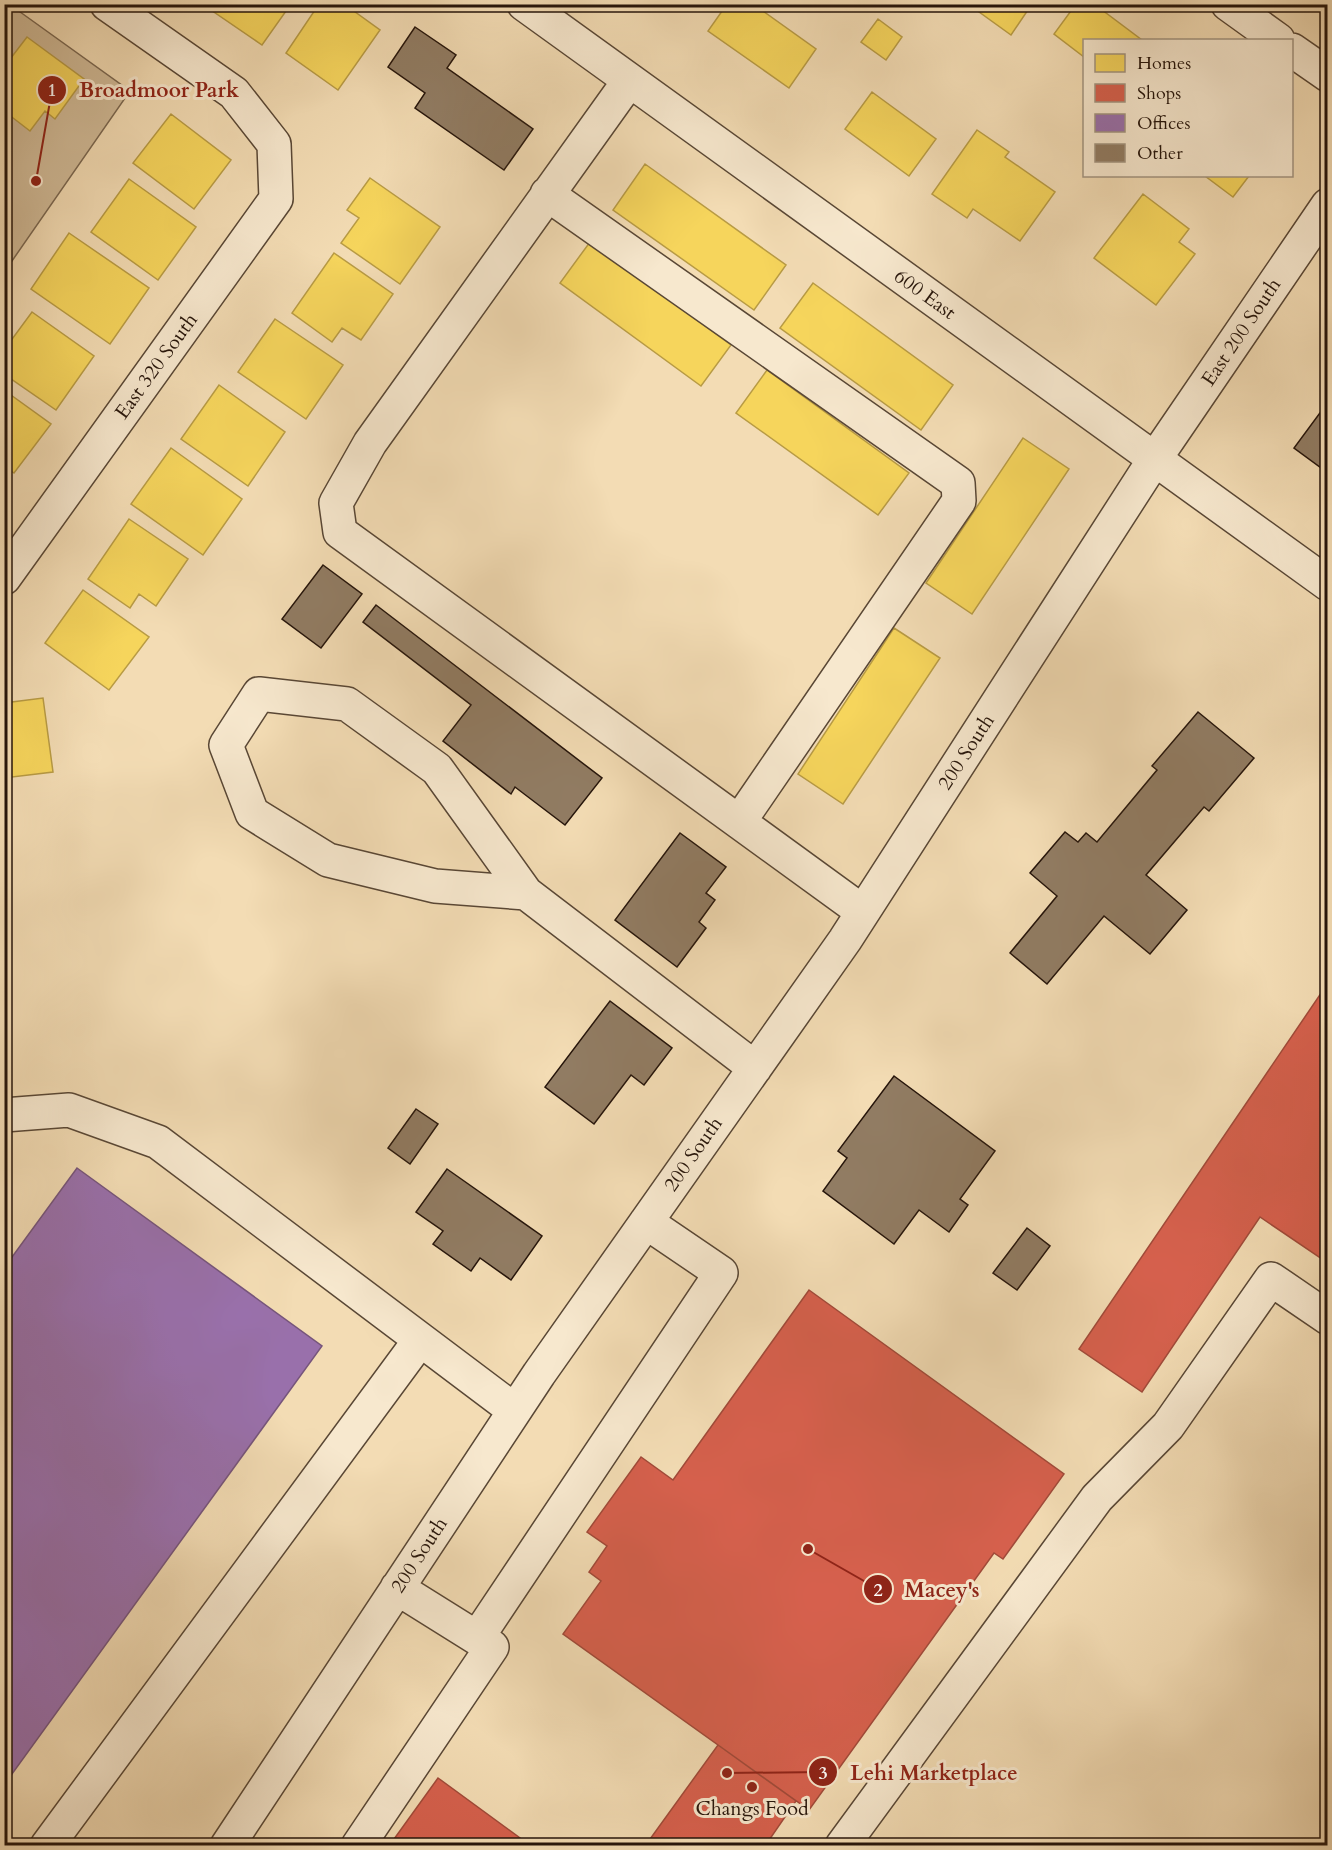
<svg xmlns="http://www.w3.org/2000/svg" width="1332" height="1850" viewBox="0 0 1332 1850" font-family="Cardo,serif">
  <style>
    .green { fill: #d0ba97; stroke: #7b6851; stroke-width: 1.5 }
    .homes { fill: #f6d55c; stroke: #b89b44; stroke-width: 1.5 }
    .shops { fill: #d6604d; stroke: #a14a39; stroke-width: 1.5 }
    .offices { fill: #9970ab; stroke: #76557b; stroke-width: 1.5 }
    .building { fill: #917c63; stroke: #26150b; stroke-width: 1.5 }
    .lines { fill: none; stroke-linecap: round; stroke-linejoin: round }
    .minor-casing { stroke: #594735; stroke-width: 36 }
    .minor { stroke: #f7e8ce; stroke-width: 33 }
    .poi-dot { fill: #8f2418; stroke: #f7e8ce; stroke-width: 2 }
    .labels { text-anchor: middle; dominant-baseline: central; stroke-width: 6; stroke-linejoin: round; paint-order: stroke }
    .street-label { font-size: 20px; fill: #26150b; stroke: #f7e8ce }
    .poi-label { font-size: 20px; fill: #26150b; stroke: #f7e8ce }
    .leader { fill: none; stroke: #8f2418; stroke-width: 2 }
    .callout-dot { fill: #8f2418; stroke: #f7e8ce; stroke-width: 2 }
    .mark-label { font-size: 18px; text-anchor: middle; font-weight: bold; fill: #fff }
    .callout-label { font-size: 21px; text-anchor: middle; font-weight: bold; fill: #8f2418; stroke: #f7e8ce; stroke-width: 6; stroke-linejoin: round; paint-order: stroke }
  </style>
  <rect width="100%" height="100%" fill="#f3dcb4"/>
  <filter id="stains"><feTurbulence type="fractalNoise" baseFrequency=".00333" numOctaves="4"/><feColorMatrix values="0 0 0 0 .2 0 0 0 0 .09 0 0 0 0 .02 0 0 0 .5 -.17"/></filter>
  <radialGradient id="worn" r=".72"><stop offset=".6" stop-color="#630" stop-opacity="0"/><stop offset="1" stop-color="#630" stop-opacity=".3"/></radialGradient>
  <!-- green -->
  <path class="green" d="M 9,4 L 130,91 L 5,271 L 4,5 Z"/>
  <!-- homes -->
  <path class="homes" d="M 210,4 L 291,4 L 262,45 L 208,8 Z
    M 319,4 L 344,4 L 380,30 L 338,90 L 286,53 Z
    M 668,4 L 681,4 L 676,11 Z
    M 727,4 L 753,4 L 816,49 L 789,88 L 708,31 Z
    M 968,4 L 1032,4 L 1011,35 Z
    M 1076,4 L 1094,4 L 1142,40 L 1084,40 L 1084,57 L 1054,34 Z
    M 878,19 L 902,37 L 886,60 L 861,42 Z
    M 27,37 L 84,79 L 55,119 L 45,111 L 30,131 L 4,111 L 4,94 L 9,88 L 4,84 L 4,67 Z
    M 872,92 L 936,139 L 909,176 L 845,129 Z
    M 171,114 L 231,160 L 194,209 L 133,163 Z
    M 977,130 L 1009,152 L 1005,157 L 1055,192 L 1020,241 L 973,209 L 967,218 L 932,194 Z
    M 645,164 L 786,265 L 754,310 L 613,210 Z
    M 1205,176 L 1249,176 L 1233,197 Z
    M 370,178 L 440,227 L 400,284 L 341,243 L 359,218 L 347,210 Z
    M 129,179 L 196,227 L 158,280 L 91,232 Z
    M 1143,194 L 1189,229 L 1179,242 L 1195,254 L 1156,305 L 1094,258 Z
    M 69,233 L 149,288 L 110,344 L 31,289 Z
    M 590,242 L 731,345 L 701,386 L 560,283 Z
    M 334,253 L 393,294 L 361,340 L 342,328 L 332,342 L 292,313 Z
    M 813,283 L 953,385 L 921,430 L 780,328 Z
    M 32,312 L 94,356 L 56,410 L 4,374 L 4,350 Z
    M 275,319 L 343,365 L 306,419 L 238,372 Z
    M 767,370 L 909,473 L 878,515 L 736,413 Z
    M 219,385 L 285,432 L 248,486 L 181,439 Z
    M 4,390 L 51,424 L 14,473 L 4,466 Z
    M 1023,438 L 1069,469 L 972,614 L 926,583 Z
    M 171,448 L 242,499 L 203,555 L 131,504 Z
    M 129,519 L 188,559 L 156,606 L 139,594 L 130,608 L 88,579 Z
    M 83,590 L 149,637 L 109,690 L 45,643 Z
    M 894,628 L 940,658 L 843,804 L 798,774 Z
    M 43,698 L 53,772 L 4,778 L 4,703 Z"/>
  <!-- shops -->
  <path class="shops" d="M 1328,983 L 1328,1263 L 1260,1217 L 1142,1392 L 1079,1349 Z
    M 809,1290 L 1064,1474 L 1003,1559 L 994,1553 L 809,1810 L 563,1634 L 601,1581 L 589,1572 L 607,1546 L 587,1532 L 641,1457 L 673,1480 Z
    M 718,1745 L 796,1801 L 765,1846 L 645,1846 Z
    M 438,1778 L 531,1846 L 389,1846 Z"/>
  <!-- offices -->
  <path class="offices" d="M 77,1168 L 322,1346 L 4,1785 L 4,1268 Z"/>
  <!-- building -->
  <path class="building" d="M 415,27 L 456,55 L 447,68 L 533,129 L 504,170 L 415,108 L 425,93 L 388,67 Z
    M 1328,402 L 1328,473 L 1294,448 Z
    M 323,565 L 362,594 L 321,648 L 282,619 Z
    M 376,605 L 602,778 L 565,825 L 515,787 L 511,794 L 443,741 L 471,705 L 363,622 Z
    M 1198,712 L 1254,758 L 1209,811 L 1204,807 L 1146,875 L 1187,910 L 1150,954 L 1104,916 L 1047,984 L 1010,953 L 1057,896 L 1030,873 L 1065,832 L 1078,842 L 1086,833 L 1097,842 L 1157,770 L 1152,766 Z
    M 680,833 L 726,867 L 706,893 L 715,900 L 699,922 L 706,928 L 677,967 L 615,920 Z
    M 610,1001 L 672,1048 L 644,1085 L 631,1075 L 594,1124 L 545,1087 Z
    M 894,1076 L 995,1151 L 960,1199 L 968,1205 L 949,1232 L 919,1210 L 894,1244 L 823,1191 L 847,1158 L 838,1151 Z
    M 416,1109 L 438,1124 L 410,1164 L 388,1148 Z
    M 447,1169 L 542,1236 L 511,1280 L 480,1258 L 471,1271 L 433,1244 L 443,1231 L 416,1212 Z
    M 1027,1228 L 1050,1246 L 1017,1290 L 993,1273 Z"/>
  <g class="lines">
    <!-- minor casing -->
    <g class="minor-casing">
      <path id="minor" d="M 524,4 L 1328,584
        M 1228,4 L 1278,40
        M 1292,50 L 1328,75
        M 629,81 L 370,443 L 336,503 L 340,532 L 863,912
        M 547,194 L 958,483 L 959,501 L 739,822
        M 4,578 L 276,199 L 274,144 L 234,93 L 107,4
        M 526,893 L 437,769 L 347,704 L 259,694 L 226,745 L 252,813 L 328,860 L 435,886 L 526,893 L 755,1068
        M 4,1115 L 69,1110 L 158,1142 L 514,1410
        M 397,1588 L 477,1638
        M 47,1846 L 420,1340
        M 227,1846 L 539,1374 L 845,940 L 1154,460 L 1328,205
        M 358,1846 L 492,1647 L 477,1638 L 721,1273 L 646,1222
        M 842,1846 L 1097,1498 L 1168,1426 L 1271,1279 L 1328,1318"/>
    </g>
    <!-- minor -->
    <use href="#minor" class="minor"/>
  </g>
  <!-- markers -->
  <circle class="poi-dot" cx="752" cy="1787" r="6"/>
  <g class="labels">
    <!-- street labels -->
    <g class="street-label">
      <text transform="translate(925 294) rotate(36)">600 East</text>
      <text transform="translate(1241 332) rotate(-56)">East 200 South</text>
      <text transform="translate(156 366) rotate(-54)">East 320 South</text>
      <text transform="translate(966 752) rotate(-57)">200 South</text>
      <text transform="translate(693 1154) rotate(-55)">200 South</text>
      <text transform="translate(419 1555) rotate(-57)">200 South</text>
    </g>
    <!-- poi labels -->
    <g class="poi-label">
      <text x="752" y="1808">Changs Food</text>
    </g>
  </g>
  <!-- callouts -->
  <path class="leader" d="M36 181L52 90M808 1549L878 1589M727 1773L823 1772"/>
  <g class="callout-dot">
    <circle cx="36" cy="181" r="6"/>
    <circle cx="808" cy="1549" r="6"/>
    <circle cx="727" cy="1773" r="6"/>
    <circle cx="52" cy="90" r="15"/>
    <circle cx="878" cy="1589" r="15"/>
    <circle cx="823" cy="1772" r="15"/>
  </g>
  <g class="mark-label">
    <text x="52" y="96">1</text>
    <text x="878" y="1596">2</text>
    <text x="823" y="1779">3</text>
  </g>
  <g class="callout-label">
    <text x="159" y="97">Broadmoor Park</text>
    <text x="942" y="1597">Macey's</text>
    <text x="934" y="1780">Lehi Marketplace</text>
  </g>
  <!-- margin -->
  <rect width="1332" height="1850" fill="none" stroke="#f3dcb4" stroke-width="24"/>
  <rect x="6" y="6" width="1320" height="1838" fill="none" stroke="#26150b" stroke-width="3"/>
  <rect x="12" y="12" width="1308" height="1826" fill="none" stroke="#26150b" stroke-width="1.5"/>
  <!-- legend -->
  <rect x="1083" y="39" width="210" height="138" fill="#f7e8ce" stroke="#a39480" stroke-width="1.5"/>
  <rect x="1095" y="54" width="30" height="18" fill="#f6d55c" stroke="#a39480" stroke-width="1.5"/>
  <text x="1137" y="69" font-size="18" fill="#26150b">Homes</text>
  <rect x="1095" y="84" width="30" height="18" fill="#d6604d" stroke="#a39480" stroke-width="1.5"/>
  <text x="1137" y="99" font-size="18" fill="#26150b">Shops</text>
  <rect x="1095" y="114" width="30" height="18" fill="#9970ab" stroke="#a39480" stroke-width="1.5"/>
  <text x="1137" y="129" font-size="18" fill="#26150b">Offices</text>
  <rect x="1095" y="144" width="30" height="18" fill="#917c63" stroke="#a39480" stroke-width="1.5"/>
  <text x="1137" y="159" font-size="18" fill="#26150b">Other</text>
  <rect width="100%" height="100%" filter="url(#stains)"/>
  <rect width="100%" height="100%" fill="url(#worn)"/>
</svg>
